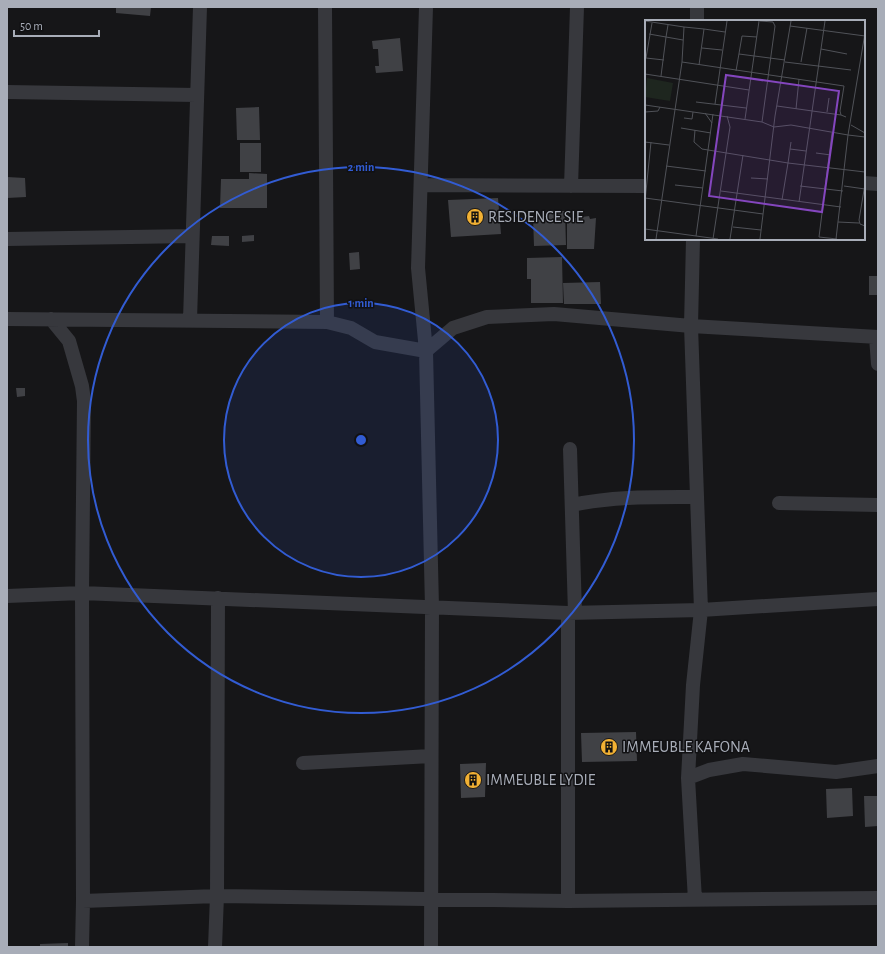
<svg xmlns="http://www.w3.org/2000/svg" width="885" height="954" viewBox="0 0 885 954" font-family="'Alegreya Sans',sans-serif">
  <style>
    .building { fill: #404145 }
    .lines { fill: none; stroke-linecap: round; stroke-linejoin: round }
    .minor { stroke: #37383d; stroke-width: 14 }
    .ring { fill: none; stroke: #325cd3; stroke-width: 2 }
    .labels { text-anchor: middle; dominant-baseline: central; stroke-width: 3; stroke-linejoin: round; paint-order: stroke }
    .poi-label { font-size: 16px; fill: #a8adb8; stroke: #111113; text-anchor: start }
    .inset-road { fill: none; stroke: #505258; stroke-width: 1 }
    .view { fill: #8446be; fill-opacity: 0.15; stroke: #8446be; stroke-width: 2 }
    .inset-edge { fill: none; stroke: #a8adb8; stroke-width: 2 }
    .centre { fill: #325cd3; stroke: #111113; stroke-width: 2 }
    .ring-label { font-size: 12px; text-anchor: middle; font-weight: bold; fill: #325cd3; stroke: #111113; stroke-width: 3; stroke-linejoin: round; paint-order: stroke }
  </style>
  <rect width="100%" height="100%" fill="#161618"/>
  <!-- building -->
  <path class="building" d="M 116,7 L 151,7 L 150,16 L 116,13 Z
    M 400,38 L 403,71 L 376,73 L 375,66 L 379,66 L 378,49 L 373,49 L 372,41 Z
    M 259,107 L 260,140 L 237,140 L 236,108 Z
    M 240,143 L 261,143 L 261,172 L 240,172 Z
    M 249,173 L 267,174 L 267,208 L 220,208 L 221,179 L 249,179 Z
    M 7,177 L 25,178 L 26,197 L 7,198 Z
    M 498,198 L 501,234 L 451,237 L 448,200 Z
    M 546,211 L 565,211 L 566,245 L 534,246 L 533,217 L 546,217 Z
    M 589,216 L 590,219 L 596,218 L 594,249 L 567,249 L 567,219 Z
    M 254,235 L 254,241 L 242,242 L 242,236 Z
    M 212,236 L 229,236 L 229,246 L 211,245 Z
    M 359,252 L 360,269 L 350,270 L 349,253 Z
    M 562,257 L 563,303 L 531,303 L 531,279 L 527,279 L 527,258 Z
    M 869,276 L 878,276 L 878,295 L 869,295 Z
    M 600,282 L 601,304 L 564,304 L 563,283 Z
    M 16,388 L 25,388 L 25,396 L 17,397 Z
    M 636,732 L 637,761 L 582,762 L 581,733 Z
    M 486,763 L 485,797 L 461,798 L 460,764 Z
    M 852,788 L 853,816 L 827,818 L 826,789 Z
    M 864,796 L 878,796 L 878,826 L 865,827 Z
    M 68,943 L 68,947 L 40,947 L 40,944 Z"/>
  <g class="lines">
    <!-- minor -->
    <path class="minor" d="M 325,7 L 327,322
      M 426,7 L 418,268 L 426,351 L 432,607 L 431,947
      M 697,21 L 697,7
      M 7,92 L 196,95
      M 864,183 L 878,184
      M 422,185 L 646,186
      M 571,186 L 577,7
      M 7,239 L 192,236
      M 693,239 L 691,326 L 701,610 L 693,685 L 688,778 L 695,900
      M 7,319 L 327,322 L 351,328 L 375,342 L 426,351 L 453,328 L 487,317 L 554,314 L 691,326 L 878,337
      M 51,319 L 69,341 L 82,386 L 84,401 L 82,593 L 83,901 L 82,947
      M 190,320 L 200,7
      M 876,337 L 878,364
      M 570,449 L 575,613
      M 779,503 L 878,505
      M 572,505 C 613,496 654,497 697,497
      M 7,596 L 82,593 L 568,613 L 568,901
      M 568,613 L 701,610 L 878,599
      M 303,763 L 431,756
      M 688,778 L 709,770 L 743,764 L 836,772 L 878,766
      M 83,901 L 217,896 L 568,901 L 878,898
      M 215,947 L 217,896 L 218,598"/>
  </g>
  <!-- distance rings -->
  <circle cx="361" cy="440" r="137" fill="#325cd3" fill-opacity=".12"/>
  <g class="ring">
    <circle cx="361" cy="440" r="137"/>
    <circle cx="361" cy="440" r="273"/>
  </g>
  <!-- icons -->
  <defs>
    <g id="building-disc" transform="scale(0.9)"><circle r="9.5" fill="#f2b134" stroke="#111113"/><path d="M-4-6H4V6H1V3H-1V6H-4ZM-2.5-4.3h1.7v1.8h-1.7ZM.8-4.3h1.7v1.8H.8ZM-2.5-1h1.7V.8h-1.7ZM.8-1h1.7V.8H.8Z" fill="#111"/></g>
  </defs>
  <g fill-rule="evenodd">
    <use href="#building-disc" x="475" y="217"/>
    <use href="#building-disc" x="609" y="747"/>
    <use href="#building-disc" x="473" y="780"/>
  </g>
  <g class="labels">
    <!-- poi labels -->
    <g class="poi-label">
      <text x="488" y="217">RESIDENCE SIE</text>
      <text x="622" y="747">IMMEUBLE KAFONA</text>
      <text x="486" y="780">IMMEUBLE LYDIE</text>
    </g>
  </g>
  <!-- overview -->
  <g transform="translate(645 20)">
    <rect width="220" height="220" fill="#161618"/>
    <path d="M 2,58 L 28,63 L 25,81 L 0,77 Z" fill="#1e261f"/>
    <path class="inset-road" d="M 0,1 L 39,7 L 37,42 L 11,219M 115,1 L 128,2 L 130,6 L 117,102M 7,3 L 1,38 L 19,40M 23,5 L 21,17 L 38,20M 145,6 L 220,16M 39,7 L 59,9M 4,14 L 21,17 L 16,56M 57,28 L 77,30M 176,29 L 202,34M 94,34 L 140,40M 37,42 L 199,66 L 195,91 L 196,95 L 201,97M 140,42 L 206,50M 156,42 L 162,8M 54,45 L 59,9 L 80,12M 91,51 L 97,16 L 112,17M 0,54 L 104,70M 51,82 L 101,88M 70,84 L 82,1M 0,85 L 117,102 L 129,107 L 146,105 L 203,115 L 220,13M 132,86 L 196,95M 151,89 L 154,59M 0,92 L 13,91 L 15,87M 182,92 L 184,78M 60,93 L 67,103M 39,98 L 47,99 L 48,92M 100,99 L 114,1M 206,105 L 220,113M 36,108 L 66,113M 50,110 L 49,122 L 57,129 L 143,143 L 137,180M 0,122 L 24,125M 145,129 L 161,131M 171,133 L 186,135M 143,143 L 220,152M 143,143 L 146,122M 21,146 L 61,151M 106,158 L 123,159M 220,164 L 214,200 L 215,204 L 220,206M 30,165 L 58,168M 155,166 L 198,171M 199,166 L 220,169M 180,168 L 187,113M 76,171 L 196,187M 0,178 L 118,194M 0,181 L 6,122M 154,182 L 180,1M 178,185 L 174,217 L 192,219M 193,202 L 214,203M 88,207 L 116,210M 0,209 L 73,219M 51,216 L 68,94M 68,219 L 85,107 L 82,96M 85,219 L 98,135M 115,219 L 130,96 L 146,1M 191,219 L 203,115 L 220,117"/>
    <path class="view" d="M 81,55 L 194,71 L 177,192 L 64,176 Z"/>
    <rect width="220" height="220" class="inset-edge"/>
  </g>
  <circle cx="361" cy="440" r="6" class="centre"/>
  <g class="ring-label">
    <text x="361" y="171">2 min</text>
    <text x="361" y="307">1 min</text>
  </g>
  <!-- border -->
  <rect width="885" height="954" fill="none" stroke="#a8adb8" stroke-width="16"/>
  <!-- scale -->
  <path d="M14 30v6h85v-6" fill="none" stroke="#a8adb8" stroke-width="2"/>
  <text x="20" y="30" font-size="12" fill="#a8adb8" stroke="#111113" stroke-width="3" paint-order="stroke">50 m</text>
</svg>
